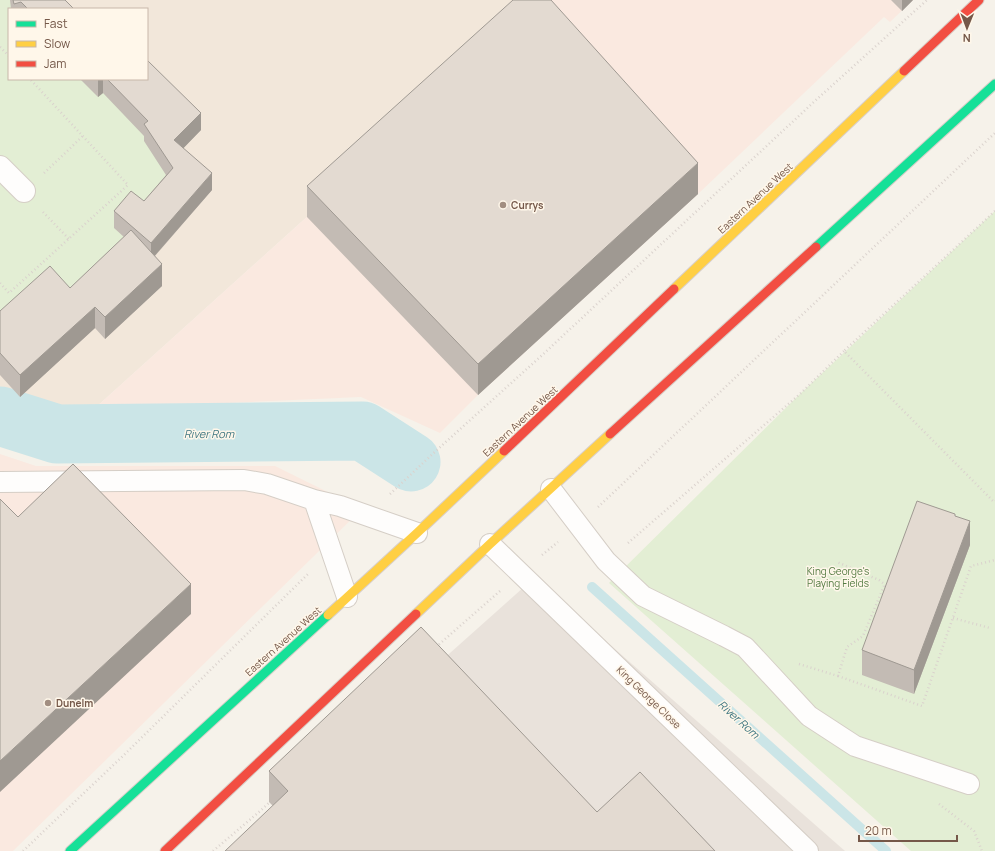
<svg xmlns="http://www.w3.org/2000/svg" width="995" height="851" viewBox="0 0 995 851" font-family="Manrope,sans-serif">
  <style>
    .residential { fill: #f2e7da; fill-rule: evenodd }
    .commercial { fill: #fae9e0 }
    .industrial { fill: #e9e2db }
    .green { fill: #e3eed4 }
    .lines { fill: none; stroke-linecap: round; stroke-linejoin: round }
    .stream { stroke: #cbe5e7; stroke-width: 10 }
    .river { stroke: #cbe5e7; stroke-width: 59 }
    .lane-casing { stroke: #d5cec6; stroke-width: 22 }
    .street-casing { stroke: #d5cec6; stroke-width: 24 }
    .fast-casing { stroke: #d8cfc9; stroke-width: 11 }
    .slow-casing { stroke: #d8cfc9; stroke-width: 11 }
    .jam-casing { stroke: #d8cfc9; stroke-width: 11 }
    .path { stroke: #dad2cd; stroke-width: 2.5; stroke-dasharray: 1 3; stroke-linecap: butt }
    .lane { stroke: #fefdfc; stroke-width: 20 }
    .street { stroke: #fefdfc; stroke-width: 22 }
    .fast { stroke: #16e098; stroke-width: 9 }
    .slow { stroke: #ffcf43; stroke-width: 9 }
    .jam { stroke: #f24e42; stroke-width: 9 }
    .wall { fill: #c3bbb4 }
    .shaded-wall { fill: #9f9992 }
    .building { fill: #e3dad1; stroke: #9f9992 }
    .poi-dot { fill: #a28e81; stroke: #fff7ea; stroke-width: 1.5 }
    .labels { text-anchor: middle; dominant-baseline: central; stroke-width: 3; stroke-linejoin: round; paint-order: stroke }
    .street-label { font-size: 10px; fill: #755849; stroke: #fff7ea }
    .poi-label { font-size: 10px; font-weight: bold; fill: #755849; stroke: #fff7ea; text-anchor: start }
    .park-label { font-size: 10px; fill: #547b42; stroke: #fff7ea }
    .water-label { font-size: 11px; font-style: italic; fill: #407882; stroke: #fff7ea }
  </style>
  <rect width="100%" height="100%" fill="#f6f2ea"/>
  <!-- residential -->
  <path class="residential" d="M 0,0 L 546,0 L 534,12 L 94,409 L 18,407 L 0,401 ZM 9,9 L 147,9 L 147,79 L 9,79 Z"/>
  <!-- commercial -->
  <path class="commercial" d="M 546,0 L 913,0 L 890,22 L 884,17 L 698,194 L 478,395 L 440,433 L 361,397 L 94,409 L 534,12 Z
    M 0,454 L 36,466 L 275,466 L 362,509 L 13,851 L 0,851 Z"/>
  <!-- industrial -->
  <path class="industrial" d="M 534,578 L 845,851 L 228,851 Z"/>
  <!-- green -->
  <path class="green" d="M 0,0 L 44,0 L 48,9 L 9,9 L 9,79 L 117,79 L 189,177 L 0,359 Z
    M 995,211 L 995,851 L 911,851 L 609,583 L 800,394 Z"/>
  <g class="lines">
    <!-- stream -->
    <path class="stream" d="M 592,587 L 886,851"/>
    <!-- river -->
    <path class="river" d="M 0,416 L 57,434 L 363,431 L 411,462"/>
    <!-- lane casing -->
    <g class="lane-casing">
      <path id="lane" d="M 0,482 L 244,480 L 267,484 L 314,500 L 340,506 L 417,533
        M 551,489 L 606,561 L 643,596 L 724,636 L 745,647 L 809,716 L 855,746 L 969,784
        M 314,500 L 347,597
        M 490,544 L 808,851"/>
    </g>
    <!-- street casing -->
    <g class="street-casing">
      <path id="street" d="M 0,167 L 24,191"/>
    </g>
    <!-- fast casing -->
    <g class="fast-casing">
      <path id="fast" d="M 816,247 L 995,84
        M 70,851 L 328,615"/>
    </g>
    <!-- slow casing -->
    <g class="slow-casing">
      <path id="slow" d="M 674,289 L 904,71
        M 416,614 L 490,544 L 610,434
        M 328,615 L 417,533 L 504,451"/>
    </g>
    <!-- jam casing -->
    <g class="jam-casing">
      <path id="jam" d="M 904,71 L 979,0
        M 610,434 L 816,247
        M 504,451 L 674,289
        M 165,851 L 416,614"/>
    </g>
    <!-- path -->
    <path class="path" d="M 0,47 L 9,56
      M 44,173 L 83,136
      M 995,211 L 844,351 L 994,502 L 995,501
      M 43,212 L 69,239
      M 0,283 L 9,293 L 128,185 L 30,79
      M 390,494 L 438,449 L 539,358 L 816,100 L 927,0
      M 598,507 L 995,133
      M 628,543 L 800,394 L 844,351
      M 542,555 L 558,542
      M 953,618 L 990,628
      M 436,647 L 500,591
      M 799,664 L 838,676 L 847,647 L 863,636 L 884,586 L 883,583 L 879,580 L 837,562
      M 838,676 L 922,706 L 971,566 L 995,560
      M 939,804 L 974,831 L 982,851
      M 23,851 L 126,753 L 309,573
      M 213,851 L 259,812 L 272,800"/>
    <!-- lane -->
    <use href="#lane" class="lane"/>
    <!-- street -->
    <use href="#street" class="street"/>
    <!-- fast -->
    <use href="#fast" class="fast"/>
    <!-- slow -->
    <use href="#slow" class="slow"/>
    <!-- jam -->
    <use href="#jam" class="jam"/>
  </g>
  <!-- wall -->
  <path class="wall" d="M 10,0 L 65,0 L 74,9 L 11,9 Z
    M 891,0 L 913,0 L 902,11 Z
    M 80,79 L 147,79 L 201,130 L 183,148 L 212,190 L 155,256 L 162,286 L 105,339 L 95,328 L 20,397 L 0,375 L 0,311 L 70,288 L 124,237 L 114,228 L 114,211 L 144,201 L 166,175 L 144,141 L 144,136 L 103,93 L 98,97 Z
    M 307,186 L 698,194 L 478,395 L 307,217 Z
    M 955,516 L 970,545 L 914,694 L 862,675 L 862,650 Z
    M 269,771 L 597,812 L 273,806 L 269,802 Z"/>
  <!-- shaded-wall -->
  <path class="shaded-wall" d="M 902,0 L 913,0 L 902,11 Z
    M 99,79 L 103,79 L 103,93 L 98,97 L 98,80 Z
    M 201,113 L 201,130 L 174,158 L 174,140 Z
    M 698,163 L 698,194 L 478,395 L 478,364 Z
    M 212,173 L 212,190 L 151,260 L 151,243 Z
    M 162,264 L 162,286 L 105,339 L 105,317 Z
    M 95,307 L 95,328 L 20,397 L 20,375 Z
    M 970,521 L 970,545 L 914,694 L 914,670 Z
    M 191,584 L 191,614 L 0,792 L 0,761 Z"/>
  <!-- building -->
  <path class="building" d="M 13,0 L 65,0 L 74,9 L 28,9 L 21,2 L 14,4 Z
    M 513,0 L 551,0 L 698,163 L 478,364 L 307,186 Z
    M 147,60 L 201,113 L 174,140 L 212,173 L 151,243 L 114,211 L 131,191 L 144,201 L 173,168 L 144,124 L 148,121 L 107,79 L 147,79 Z
    M 131,230 L 162,264 L 105,317 L 95,307 L 20,375 L 0,353 L 0,311 L 50,266 L 70,288 Z
    M 73,464 L 191,584 L 0,761 L 0,499 L 18,517 Z
    M 917,501 L 955,514 L 955,516 L 970,521 L 914,670 L 862,650 Z
    M 421,627 L 597,812 L 640,772 L 715,851 L 225,851 L 288,791 L 269,771 Z"/>
  <!-- markers -->
  <g class="poi-dot">
    <circle cx="503" cy="205" r="4"/>
    <circle cx="48" cy="703" r="4"/>
  </g>
  <g class="labels">
    <!-- street labels -->
    <g class="street-label">
      <text transform="translate(755 198) rotate(-43)">Eastern Avenue West</text>
      <text transform="translate(520 421) rotate(-43)">Eastern Avenue West</text>
      <text transform="translate(283 641) rotate(-42)">Eastern Avenue West</text>
      <text transform="translate(649 697) rotate(44)">King George Close</text>
    </g>
    <!-- poi labels -->
    <g class="poi-label">
      <text x="511" y="205">Currys</text>
      <text x="56" y="703">Dunelm</text>
    </g>
    <!-- park labels -->
    <g class="park-label">
      <text x="838" y="571">King George's<tspan x="838" dy="12">Playing Fields</tspan></text>
    </g>
    <!-- water labels -->
    <g class="water-label">
      <text x="209" y="433">River Rom</text>
      <text transform="translate(739 719) rotate(42)">River Rom</text>
    </g>
  </g>
  <!-- legend -->
  <rect x="8" y="8" width="140" height="72" fill="#fff7ea" stroke="#c8b7aa"/>
  <rect x="16" y="21" width="20" height="6" fill="#16e098" stroke="#c8b7aa"/>
  <text x="44" y="28" font-size="12" fill="#755849">Fast</text>
  <rect x="16" y="41" width="20" height="6" fill="#ffcf43" stroke="#c8b7aa"/>
  <text x="44" y="48" font-size="12" fill="#755849">Slow</text>
  <rect x="16" y="61" width="20" height="6" fill="#f24e42" stroke="#c8b7aa"/>
  <text x="44" y="68" font-size="12" fill="#755849">Jam</text>
  <!-- north arrow -->
  <g transform="translate(967 28) rotate(181)" stroke="#fff7ea" stroke-width="3" paint-order="stroke">
  <path d="M0-3L7 15L0 10L-7 15Z" fill="#755849"/>
  <text y="-6" font-size="11" font-weight="bold" text-anchor="middle" fill="#755849">N</text>
  </g>
  <!-- scale -->
  <path d="M859 835v6h98v-6" fill="none" stroke="#755849" stroke-width="2"/>
  <text x="865" y="835" font-size="12" fill="#755849" stroke="#fff7ea" stroke-width="3" paint-order="stroke">20 m</text>
</svg>
